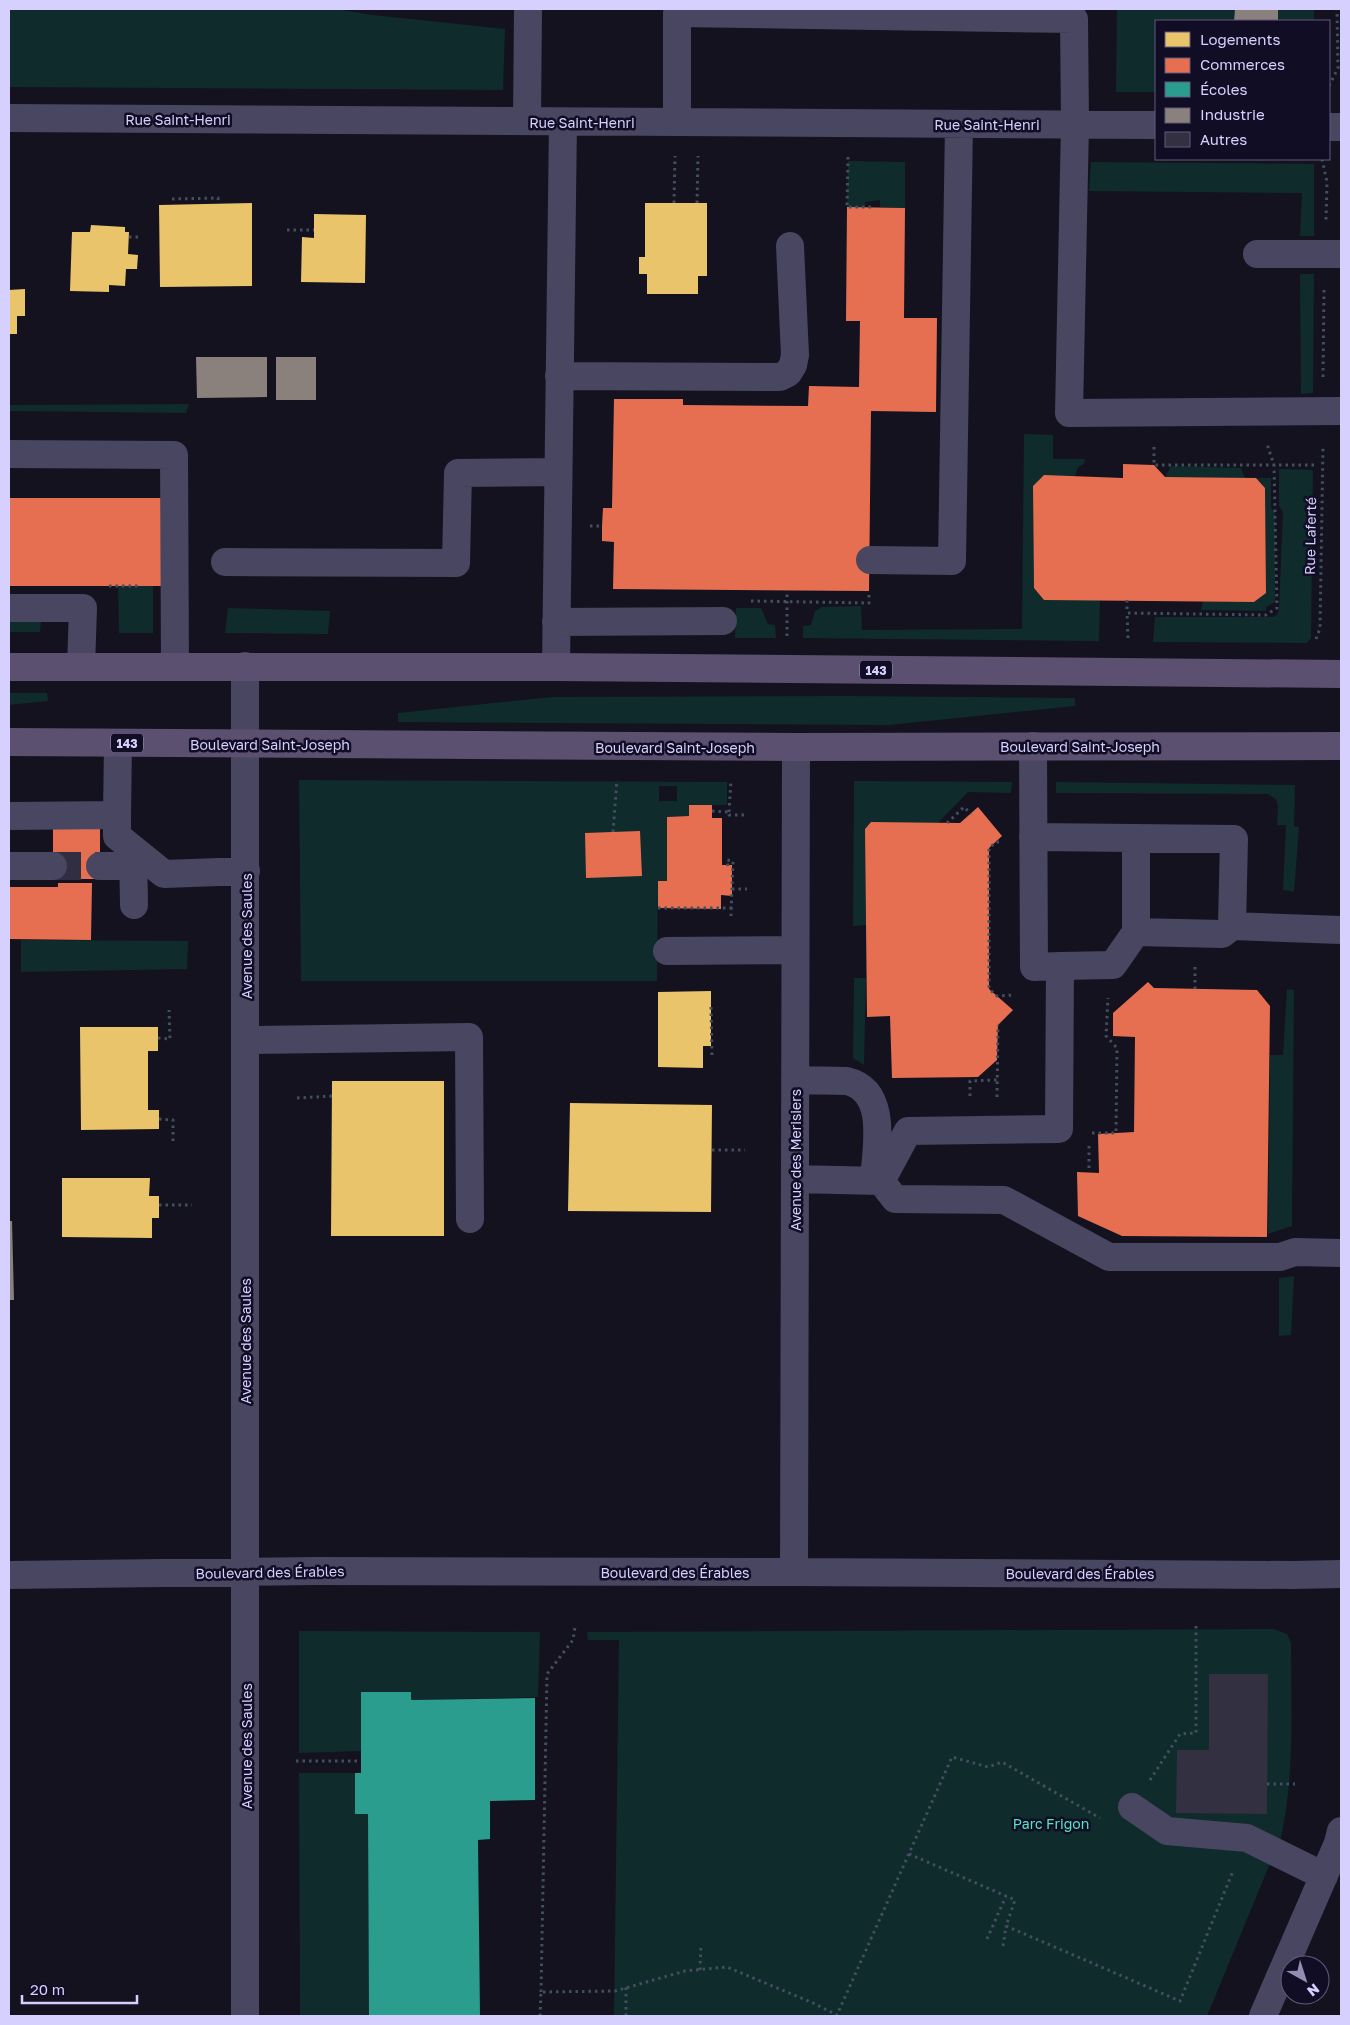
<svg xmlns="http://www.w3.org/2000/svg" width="1350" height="2025" viewBox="0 0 1350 2025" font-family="'Golos Text',sans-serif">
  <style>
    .green { fill: #102b2c; fill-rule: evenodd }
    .homes { fill: #e9c46a }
    .shops { fill: #e76f51 }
    .schools { fill: #2a9d8f }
    .industry { fill: #8a817c }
    .building { fill: #333042 }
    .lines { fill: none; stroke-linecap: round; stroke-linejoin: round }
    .minor-tunnel { stroke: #312e41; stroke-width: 28; stroke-dasharray: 28 14; stroke-linecap: butt }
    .path { stroke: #424f60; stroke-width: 3; stroke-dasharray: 2.5 4; stroke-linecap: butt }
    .minor { stroke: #484660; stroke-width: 28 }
    .major { stroke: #5c5071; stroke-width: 28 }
    .labels { text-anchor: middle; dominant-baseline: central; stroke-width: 5; stroke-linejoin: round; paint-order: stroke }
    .shield { fill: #110d24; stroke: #9b96bd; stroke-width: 1 }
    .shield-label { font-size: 12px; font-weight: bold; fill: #d6d0ff }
    .street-label { font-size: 14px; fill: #d6d0ff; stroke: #110d24 }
    .park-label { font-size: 14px; fill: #55e6c5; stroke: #110d24 }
  </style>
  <rect width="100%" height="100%" fill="#14121f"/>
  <!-- green -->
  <path class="green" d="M 9,9 L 335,9 L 373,15 L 505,29 L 503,90 L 9,87 Z
    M 1117,9 L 1235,9 L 1234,21 L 1156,21 L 1156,92 L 1116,92 Z
    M 1278,9 L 1314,9 L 1314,21 L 1278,21 Z
    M 848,161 L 905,162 L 905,208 L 880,207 L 880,200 L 865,202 L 865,207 L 847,207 Z
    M 1091,162 L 1314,164 L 1314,236 L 1300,236 L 1302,193 L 1089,191 Z
    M 1300,274 L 1314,274 L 1313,393 L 1301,394 Z
    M 189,404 L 186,413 L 9,411 L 9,405 Z
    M 1024,434 L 1053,435 L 1053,459 L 1085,459 L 1084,464 L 1078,467 L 1075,476 L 1033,486 L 1034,588 L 1044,600 L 1100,600 L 1099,641 L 803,638 L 803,626 L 811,625 L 815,611 L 822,607 L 861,606 L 862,630 L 1022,629 Z
    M 1171,466 L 1241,468 L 1245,478 L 1165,477 Z
    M 1279,469 L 1313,470 L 1311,638 L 1307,643 L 1153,642 L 1155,617 L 1273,617 L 1277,615 L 1279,610 L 1283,512 L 1279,506 Z
    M 1256,478 L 1271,478 L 1271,508 L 1275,513 L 1275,602 L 1266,607 L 1266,611 L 1201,610 L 1203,601 L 1254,602 L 1266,593 L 1265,488 Z
    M 118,586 L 153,586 L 153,633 L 119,633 Z
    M 228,608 L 330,611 L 328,634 L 225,633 Z
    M 736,608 L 761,608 L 768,624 L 775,625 L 776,638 L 735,638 Z
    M 9,619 L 41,620 L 40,632 L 9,632 Z
    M 9,693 L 47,693 L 48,701 L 9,705 Z
    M 847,696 L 1075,698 L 1075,706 L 889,725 L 398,722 L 398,713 L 552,697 Z
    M 299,780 L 727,782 L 727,805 L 689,805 L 689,816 L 667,817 L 667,881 L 658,881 L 657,981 L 301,981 ZM 659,786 L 677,786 L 677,801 L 659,801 Z
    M 854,781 L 1012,782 L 1011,793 L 968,792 L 938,823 L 871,822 L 865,829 L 866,925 L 853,926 Z
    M 1056,782 L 1295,785 L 1294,826 L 1299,827 L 1294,892 L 1283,890 L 1286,825 L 1277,825 L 1278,806 L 1276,799 L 1268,794 L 1056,793 Z
    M 21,940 L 188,941 L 187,969 L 21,972 Z
    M 854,978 L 866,978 L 864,1065 L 853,1058 Z
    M 1287,989 L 1294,990 L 1292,1226 L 1268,1234 L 1270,1055 L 1283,1055 Z
    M 1294,1276 L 1291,1335 L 1279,1336 L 1279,1278 Z
    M 1274,1629 L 1287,1634 L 1291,1643 C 1291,1708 1295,1774 1281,1837 L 1207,2016 L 614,2016 L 619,1640 L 588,1640 L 587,1632 Z
    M 299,1631 L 540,1632 L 538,1697 L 411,1700 L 411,1692 L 361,1692 L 361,1751 L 299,1753 Z
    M 299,1773 L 355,1773 L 355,1814 L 368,1814 L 369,2016 L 300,2016 Z"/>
  <!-- homes -->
  <path class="homes" d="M 252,203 L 252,286 L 160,287 L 159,205 Z
    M 645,203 L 707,203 L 707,276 L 698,276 L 698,294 L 647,294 L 647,274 L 639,274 L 639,257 L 645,257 Z
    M 314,214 L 366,215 L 365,283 L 301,282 L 302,237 L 314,238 Z
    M 91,225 L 125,227 L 125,232 L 129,232 L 128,254 L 138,255 L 137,269 L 126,269 L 125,286 L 109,285 L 109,292 L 70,291 L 72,232 L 90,232 Z
    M 25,289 L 25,316 L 17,316 L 17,334 L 9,334 L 9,290 Z
    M 711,991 L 711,1046 L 703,1046 L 703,1068 L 658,1067 L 658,992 Z
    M 80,1027 L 158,1027 L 158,1051 L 148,1051 L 148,1110 L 159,1110 L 159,1129 L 81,1130 Z
    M 332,1081 L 444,1081 L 444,1236 L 331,1236 Z
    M 570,1103 L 712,1105 L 711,1212 L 568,1211 Z
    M 62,1178 L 150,1178 L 149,1196 L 159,1196 L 159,1218 L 152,1218 L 152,1238 L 62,1237 Z"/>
  <!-- shops -->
  <path class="shops" d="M 847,207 L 905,208 L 904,318 L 937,318 L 936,412 L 871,411 L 869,591 L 613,589 L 614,542 L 602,541 L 602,526 L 603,508 L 612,508 L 614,399 L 683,399 L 683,405 L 808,406 L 809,386 L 859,387 L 860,321 L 846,321 Z
    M 1123,464 L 1154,465 L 1165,477 L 1256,478 L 1265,488 L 1266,593 L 1254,602 L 1044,600 L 1034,588 L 1033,486 L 1044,475 L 1123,478 Z
    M 9,498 L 162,498 L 170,586 L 9,586 Z
    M 689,805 L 712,805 L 712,818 L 722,818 L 722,865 L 732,865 L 732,896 L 721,895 L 721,909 L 658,908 L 658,881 L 667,881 L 667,817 L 689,816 Z
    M 978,807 L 1002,836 L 989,848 L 989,989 L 1013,1010 L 998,1025 L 997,1060 L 978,1077 L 892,1078 L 890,1016 L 867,1017 L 865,829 L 871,822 L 960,823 Z
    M 100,822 L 100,879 L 53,879 L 53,823 Z
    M 640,831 L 642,876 L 586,878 L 585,833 Z
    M 58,883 L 92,883 L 91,940 L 9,939 L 9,887 L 58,887 Z
    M 1148,982 L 1154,988 L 1257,990 L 1270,1006 L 1267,1237 L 1122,1236 L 1078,1216 L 1077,1172 L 1099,1173 L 1098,1134 L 1134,1132 L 1135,1037 L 1113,1036 L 1113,1013 Z"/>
  <!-- schools -->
  <path class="schools" d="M 361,1692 L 411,1692 L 411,1700 L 535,1698 L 535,1800 L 490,1801 L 490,1839 L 478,1840 L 480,2016 L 369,2016 L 368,1814 L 355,1814 L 355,1773 L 361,1773 Z"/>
  <!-- industry -->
  <path class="industry" d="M 1235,9 L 1278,9 L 1278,21 L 1234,21 Z
    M 196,357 L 267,357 L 267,397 L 197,398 Z
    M 276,357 L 316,357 L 316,400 L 276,400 Z
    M 9,1221 L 12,1221 L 14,1300 L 9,1300 Z"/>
  <!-- building -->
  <path class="building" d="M 1209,1674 L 1268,1674 L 1267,1814 L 1176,1813 L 1177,1750 L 1209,1750 Z"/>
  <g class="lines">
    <!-- minor-tunnel -->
    <path class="minor-tunnel" d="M 53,866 L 100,866"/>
    <!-- path -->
    <path class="path" d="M 1329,86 L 1338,68 L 1337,9
      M 848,157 L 847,207 L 872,207
      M 1322,159 L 1327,182 L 1326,220
      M 172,199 L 218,198 L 219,204
      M 674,203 L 675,156
      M 697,203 L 698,156
      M 287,230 L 314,230
      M 129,237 L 140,237
      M 1323,377 L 1324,288
      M 1154,447 L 1154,465 L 1315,465
      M 590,526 L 602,526
      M 109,586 L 141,586
      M 1127,600 L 1127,613
      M 751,601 L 869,603 L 869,594
      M 787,636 L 787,590
      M 1128,638 L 1127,613 L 1266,615 L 1277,608 L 1274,465 L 1267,444
      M 1316,639 L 1320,628 L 1323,446
      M 712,811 L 729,812 L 729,815 L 748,815
      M 729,812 L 731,780
      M 947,823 L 964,807 L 971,814
      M 613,832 L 617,780
      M 999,842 L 996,842 L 989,848 L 989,989 L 997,996 L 1014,995
      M 728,866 L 727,860 L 733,861 L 731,916
      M 732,889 L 747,889
      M 658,908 L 732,908
      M 1195,967 L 1195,989
      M 711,1007 L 712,1058
      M 158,1038 L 170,1039 L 169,1010
      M 970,1096 L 970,1081 L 997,1080
      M 997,1097 L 998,1025
      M 297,1098 L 332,1096
      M 159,1119 L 173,1120 L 173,1145
      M 1092,1133 L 1116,1133 L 1117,1048 L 1106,1036 L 1108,998
      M 1089,1146 L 1089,1172
      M 712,1150 L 745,1150
      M 159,1205 L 192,1205
      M 296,1761 L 361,1761
      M 1150,1780 L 1180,1734 L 1196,1733 L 1196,1626
      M 1267,1784 L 1295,1784
      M 909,1854 L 1015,1900 L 1006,1926 L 1180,2001 L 1233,1871
      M 987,1939 L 1006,1896
      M 1003,1946 L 1006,1926
      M 700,1970 L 701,1944
      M 541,1992 L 547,1674 L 573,1640 L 575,1627
      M 540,2016 L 541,1992 L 615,1991 L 685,1971 L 727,1967 L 813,2003 L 837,2015 L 952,1757 L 988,1767 L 1002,1762 L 1100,1818
      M 626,2016 L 626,1987"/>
    <!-- minor -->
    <path class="minor" d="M 9,118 L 1156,125
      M 527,121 L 528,9
      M 677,122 L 677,13 L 1074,19 L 1075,124 L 1069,413 L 1341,411
      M 1329,127 L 1341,127
      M 1257,254 L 1341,254
      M 559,376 L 780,377 L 788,373 L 793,365 L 795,355 L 790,246
      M 9,454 L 174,455 L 175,666
      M 870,560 L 952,561 L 959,124
      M 225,562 L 456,563 L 458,473 L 557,472
      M 9,608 L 83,608 L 81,667
      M 556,622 L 723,621
      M 245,666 L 245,2016
      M 556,667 L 563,122
      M 117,815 L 117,836 L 164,874 L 246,871
      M 9,816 L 117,815 L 118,743
      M 1033,837 L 1234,839 L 1232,926
      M 133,849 L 134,905
      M 9,866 L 53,866
      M 100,866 L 134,866
      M 1136,932 L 1222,934 L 1232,926 L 1341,930
      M 667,951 L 795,950
      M 1060,966 L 1113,965 L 1136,932 L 1136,838
      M 246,1040 L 469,1037 L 470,1219
      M 795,1080 L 847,1081 C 889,1091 876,1149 874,1180
      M 795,1179 L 881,1181
      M 881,1181 L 908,1131 L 1059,1129 L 1060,966 L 1034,967 L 1033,746
      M 881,1181 L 895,1199 L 1004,1200 L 1109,1257 L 1280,1257 L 1295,1252 L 1341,1253
      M 794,1572 L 796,747
      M 9,1575 L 315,1571 L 794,1572 L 1292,1575 L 1341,1574
      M 1132,1807 L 1167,1831 L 1247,1838 L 1324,1876
      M 1263,2016 L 1338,1843 L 1341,1831"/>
    <!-- major -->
    <path class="major" d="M 9,667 L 556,667 L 1341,674
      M 9,742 L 796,747 L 1341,746"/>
  </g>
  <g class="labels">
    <!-- shield labels -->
    <g class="shield">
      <rect x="860" y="660.5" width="32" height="19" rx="4"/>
      <rect x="111" y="733.5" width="32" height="19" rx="4"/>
    </g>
    <g class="shield-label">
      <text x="876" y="670">143</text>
      <text x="127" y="743">143</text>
    </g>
    <!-- street labels -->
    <g class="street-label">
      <text x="178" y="119">Rue Saint-Henri</text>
      <text x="582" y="122">Rue Saint-Henri</text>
      <text x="987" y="124">Rue Saint-Henri</text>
      <text transform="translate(1310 536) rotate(-89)">Rue Laferté</text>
      <text x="270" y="744">Boulevard Saint-Joseph</text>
      <text x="1080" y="746">Boulevard Saint-Joseph</text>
      <text x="675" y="747">Boulevard Saint-Joseph</text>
      <text transform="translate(246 936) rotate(-90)">Avenue des Saules</text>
      <text transform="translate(795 1160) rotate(-90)">Avenue des Merisiers</text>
      <text transform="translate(245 1341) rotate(-90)">Avenue des Saules</text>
      <text transform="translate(270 1572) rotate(-1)">Boulevard des Érables</text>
      <text x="675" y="1572">Boulevard des Érables</text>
      <text x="1080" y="1573">Boulevard des Érables</text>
      <text transform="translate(246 1746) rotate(-90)">Avenue des Saules</text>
    </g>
    <!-- park labels -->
    <g class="park-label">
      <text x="1051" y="1823">Parc Frigon</text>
    </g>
  </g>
  <!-- border -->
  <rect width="1350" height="2025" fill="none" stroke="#d6d0ff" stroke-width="20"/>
  <!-- legend -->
  <rect x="1155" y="20" width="175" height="140" fill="#110d24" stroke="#605b7c"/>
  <rect x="1165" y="32" width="25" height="15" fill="#e9c46a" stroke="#605b7c"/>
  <text x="1200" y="45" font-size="15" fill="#d6d0ff">Logements</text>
  <rect x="1165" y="58" width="25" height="15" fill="#e76f51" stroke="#605b7c"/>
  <text x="1200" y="70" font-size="15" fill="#d6d0ff">Commerces</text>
  <rect x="1165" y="82" width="25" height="15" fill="#2a9d8f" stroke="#605b7c"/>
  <text x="1200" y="95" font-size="15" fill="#d6d0ff">Écoles</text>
  <rect x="1165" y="108" width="25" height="15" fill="#8a817c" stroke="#605b7c"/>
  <text x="1200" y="120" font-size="15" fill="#d6d0ff">Industrie</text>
  <rect x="1165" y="132" width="25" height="15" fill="#333042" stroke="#605b7c"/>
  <text x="1200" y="145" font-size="15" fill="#d6d0ff">Autres</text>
  <!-- north arrow -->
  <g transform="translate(1305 1980) rotate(141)"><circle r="24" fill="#110d24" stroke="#605b7c"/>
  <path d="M0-4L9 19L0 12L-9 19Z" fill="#928eb1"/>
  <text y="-8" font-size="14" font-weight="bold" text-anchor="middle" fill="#d6d0ff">N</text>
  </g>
  <!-- scale -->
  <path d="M22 1995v8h115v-8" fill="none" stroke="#d6d0ff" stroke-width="2.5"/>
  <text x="30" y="1995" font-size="15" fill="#d6d0ff" stroke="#110d24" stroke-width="4" paint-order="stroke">20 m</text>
</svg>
